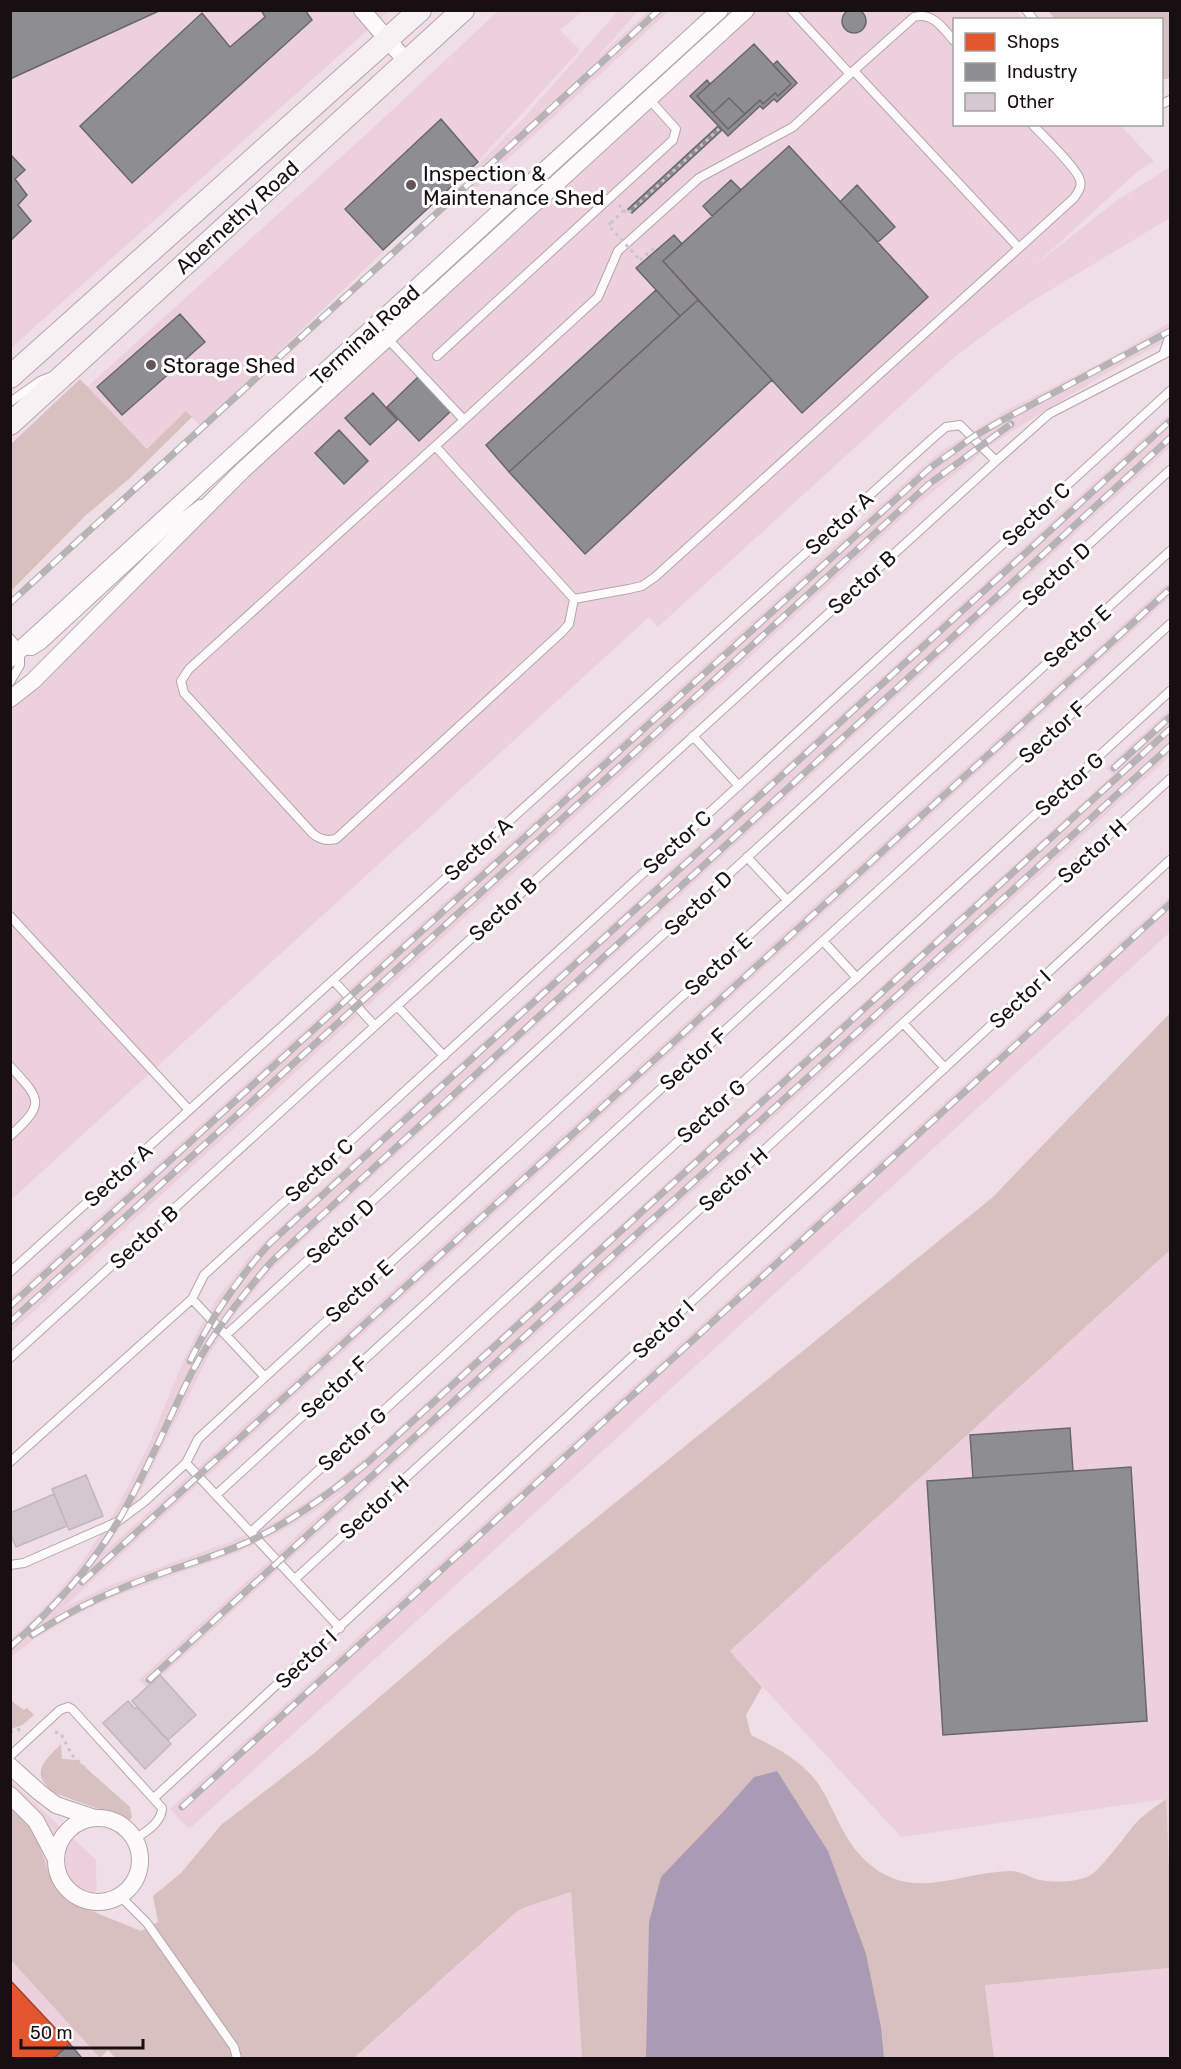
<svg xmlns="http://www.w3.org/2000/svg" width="1181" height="2069" viewBox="0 0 1181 2069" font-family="Rubik,sans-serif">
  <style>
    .built { fill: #ecd1dc }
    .green { fill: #d8c0c0 }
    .water { fill: #ab9ab3 }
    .shops { fill: #e4572e; stroke: #a74126; stroke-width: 1.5 }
    .industry { fill: #8d8d92; stroke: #6a676c; stroke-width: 1.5 }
    .building { fill: #d4c7cf; stroke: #c1b6bc; stroke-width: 1.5 }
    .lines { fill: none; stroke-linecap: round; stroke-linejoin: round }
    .lane-casing { stroke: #b4a6ac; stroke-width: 10 }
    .street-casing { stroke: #b4a6ac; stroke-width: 18 }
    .secondary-casing { stroke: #b4a6ac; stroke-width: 24 }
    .path { stroke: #cac4c7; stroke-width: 3; stroke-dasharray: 3 4.5; stroke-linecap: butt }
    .lane { stroke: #fdfafb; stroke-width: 8 }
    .street { stroke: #fdfafb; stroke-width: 16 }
    .secondary { stroke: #f7f1f3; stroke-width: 22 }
    .rail-casing { stroke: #b7b3b5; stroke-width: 7 }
    .rail { stroke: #fff; stroke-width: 4.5; stroke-dasharray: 14; stroke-linecap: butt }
    .path-bridge { stroke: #cac4c7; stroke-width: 3; stroke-dasharray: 3 4.5; stroke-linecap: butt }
    .poi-dot { fill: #63575c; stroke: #fff; stroke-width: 2 }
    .labels { text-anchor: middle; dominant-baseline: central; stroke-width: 6; stroke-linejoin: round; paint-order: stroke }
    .poi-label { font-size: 21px; fill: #180f13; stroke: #fff; text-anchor: start }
    .street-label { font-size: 21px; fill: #180f13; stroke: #fff }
  </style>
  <rect width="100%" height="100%" fill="#efdee5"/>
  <!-- built -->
  <path class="built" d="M 619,10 L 638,11 L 595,60 L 649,11 L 669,11 L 475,189 L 465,178 L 521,121 Z
    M 11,11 L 389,11 L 11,348 Z
    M 498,11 L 583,11 L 560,30 L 580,50 L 481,158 L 201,426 L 186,412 L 148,449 L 87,387 L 373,128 Z
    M 755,11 L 1016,11 L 1024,19 L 954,20 L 954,124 L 1120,125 L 1154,161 L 1138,171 L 1034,266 L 1116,201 L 1170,167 L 1170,218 L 1032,301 L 993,328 L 952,359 L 658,627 L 649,617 L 11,1200 L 11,703 L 253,471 Z
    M 1170,322 L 1170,339 L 1117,367 L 1023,424 L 989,447 L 914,507 L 11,1332 L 11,1297 L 914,474 L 940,452 L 1007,410 L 1112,357 Z
    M 1170,413 L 1170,447 L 278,1263 L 239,1309 L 211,1351 L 134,1504 L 105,1552 L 1170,581 L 1170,597 L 63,1608 L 113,1584 L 230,1542 L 274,1522 L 328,1488 L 376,1448 L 1112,775 L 1106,768 L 1170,709 L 1170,756 L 162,1676 L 160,1674 L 146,1687 L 139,1680 L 351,1486 L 310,1514 L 280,1532 L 234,1554 L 118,1595 L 72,1617 L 33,1640 L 11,1657 L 10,1639 L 32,1620 L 60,1590 L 81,1564 L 115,1512 L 148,1447 L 185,1357 L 197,1333 L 214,1303 L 250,1256 L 272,1234 Z
    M 1170,896 L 1170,932 L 189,1829 L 170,1809 Z
    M 1170,1250 L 1170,1885 L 1165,1799 L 901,1837 L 730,1651 Z
    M 10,1780 L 96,1860 L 99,2058 L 11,2058 Z
    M 571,1892 L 582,2058 L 354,2058 L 515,1913 L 523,1908 Z
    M 1170,1968 L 1170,2058 L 994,2058 L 985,1985 Z"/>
  <!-- green -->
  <path class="green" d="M 1048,11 L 1170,11 L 1170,79 L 1162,79 L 1162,20 L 1055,19 Z
    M 80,379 L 147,449 L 186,411 L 192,417 L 129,479 L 86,515 L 11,591 L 11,444 Z
    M 1170,1013 L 1170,1250 L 730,1651 L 762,1687 L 746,1715 L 751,1735 C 779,1749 808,1764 824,1793 C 837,1817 846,1843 867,1862 C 912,1903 959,1872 1010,1871 C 1020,1871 1027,1876 1036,1879 C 1052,1883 1074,1883 1089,1876 C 1100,1871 1125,1836 1134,1825 C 1143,1815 1155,1807 1166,1799 L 1170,1885 L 1170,1968 L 985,1985 L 994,2058 L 582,2058 L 571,1892 L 523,1908 L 515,1913 L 354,2058 L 115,2058 L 108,2050 L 100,2058 L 11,1960 L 10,1803 C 20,1814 30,1825 36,1838 C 46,1859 49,1885 67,1901 L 141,1931 L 158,1922 L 153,1896 L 181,1873 L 221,1825 L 313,1754 L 453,1634 L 993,1197 Z
    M 10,1700 L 24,1710 L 27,1708 L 34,1715 L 22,1725 L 11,1729 Z
    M 61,1744 L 62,1759 L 77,1760 L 130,1807 L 132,1817 L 129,1820 L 57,1794 C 28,1775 43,1762 61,1744 Z"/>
  <!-- water -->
  <path class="water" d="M 777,1771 L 828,1851 L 866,1954 L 881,2027 L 884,2058 L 646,2058 L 649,1922 L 661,1877 L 724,1811 L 754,1777 Z"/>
  <!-- shops -->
  <path class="shops" d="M 10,1980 L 70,2044 L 54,2058 L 10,2058 Z"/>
  <!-- industry -->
  <path class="industry" d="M842 21a12 12 0 1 1 24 0a12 12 0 1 1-24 0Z
    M 10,10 L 161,10 L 10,79 Z
    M 305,10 L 312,20 L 132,183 L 80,126 L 202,13 L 230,47 L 265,17 L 261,10 Z
    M 754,44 L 791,84 L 778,96 L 775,93 L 763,104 L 760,100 L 745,114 L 729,98 L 713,113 L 697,96 Z
    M 777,61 L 797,83 L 777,102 L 774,99 L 763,109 L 760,106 L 728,136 L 690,96 L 707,80 L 710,84 L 697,96 L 728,129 L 760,100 L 763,104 L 775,93 L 778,96 L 791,84 L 773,65 Z
    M 729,98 L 745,114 L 728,129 L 713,113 Z
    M 441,119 L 478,162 L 383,250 L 345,209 Z
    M 718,126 L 722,130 L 632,213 L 628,209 Z
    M 789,146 L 928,297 L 802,413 L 663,261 Z
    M 10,154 L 25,170 L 15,179 L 27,195 L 18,205 L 31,221 L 10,241 Z
    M 731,180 L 741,190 L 712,216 L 703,206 Z
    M 857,185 L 895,227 L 878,242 L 840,202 Z
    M 674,235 L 682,244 L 663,261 L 698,300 L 680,316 L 636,268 Z
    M 656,290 L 680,316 L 509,472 L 486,445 Z
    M 698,300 L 772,380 L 585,554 L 509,472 Z
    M 180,314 L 205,342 L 122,415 L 97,387 Z
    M 418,377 L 451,411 L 419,441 L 387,407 Z
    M 373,393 L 397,420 L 370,445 L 345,418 Z
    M 339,430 L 368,461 L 344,484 L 315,453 Z
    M 1070,1428 L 1073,1471 L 973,1478 L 970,1435 Z
    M 1131,1467 L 1147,1721 L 943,1735 L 927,1481 Z
    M 70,2044 L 81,2057 L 79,2058 L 54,2058 Z"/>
  <!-- building -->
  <path class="building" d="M 86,1475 L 103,1516 L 69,1530 L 52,1489 Z
    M 54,1494 L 67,1526 L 16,1547 L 10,1533 L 10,1513 Z
    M 160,1675 L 196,1715 L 168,1740 L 132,1701 Z
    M 128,1701 L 135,1709 L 137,1707 L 171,1744 L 145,1769 L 103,1723 Z"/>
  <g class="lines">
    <!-- lane casing -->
    <g class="lane-casing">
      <path id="lane" d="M 1026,10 L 1034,20
        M 854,71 L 1019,248 L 1074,198 C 1078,192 1082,187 1080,180 C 1077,168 1042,135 1032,124
        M 850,74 L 914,17 C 933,12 943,28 954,41
        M 1162,104 L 1170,100
        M 387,338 L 464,420 L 598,297 L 618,251 L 699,178 L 793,127 L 850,74 L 791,10
        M 1163,355 L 1170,335
        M 437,356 L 673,140 L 676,129 L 649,99
        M 10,402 L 40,381 L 50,377
        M 464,420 L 189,669 L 181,681 L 184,693 L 313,834 C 321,840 327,841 336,839 L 562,632 L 569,624 L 574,599
        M 436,447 L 574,599 L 629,589 L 642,586 L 655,577 L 1019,248
        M 10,638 L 20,650
        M 10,682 L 20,665 L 20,650 L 32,651 L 42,645 L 172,525 L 200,504
        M 693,736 L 739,786
        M 747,857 L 787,900
        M 10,916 L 189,1110
        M 823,941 L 857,978
        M 333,980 L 375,1026
        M 397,1006 L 444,1056
        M 903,1023 L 945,1068
        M 10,1066 C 41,1100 46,1103 10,1136
        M 10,1272 L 933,438 L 946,427 L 960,425 L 996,461 L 1049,414 L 1170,351
        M 226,1335 L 1170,470
        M 10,1358 L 996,461
        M 265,1377 L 1170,551
        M 10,1462 L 192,1299 L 204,1275 L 1170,391
        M 186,1463 L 340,1628
        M 216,1495 L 1170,624
        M 251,1532 L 1170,691
        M 10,1565 L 24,1563 L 117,1522 L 144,1502 L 186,1463 L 198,1439 L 265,1377 L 192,1299
        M 295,1579 L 1170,779
        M 10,1756 L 60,1710 L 68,1707 L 72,1709 L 162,1808 C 162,1822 145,1833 134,1839
        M 154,1798 L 1170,860
        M 119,1895 L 147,1923 L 234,2047 L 237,2058"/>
    </g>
    <!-- street casing -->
    <g class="street-casing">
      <path id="street" d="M 362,10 L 407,62
        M 10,659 L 720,10
        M 10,699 L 33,681 L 243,470 L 746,10
        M 10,1766 L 39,1792 L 56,1805 L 95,1818
        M 10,1795 L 36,1821 L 56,1859
        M56 1860a42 42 0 1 1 84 0a42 42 0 1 1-84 0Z"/>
    </g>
    <!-- secondary casing -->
    <g class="secondary-casing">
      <path id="secondary" d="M 10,377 L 420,10
        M 10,424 L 463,10"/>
    </g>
    <!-- path -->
    <path class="path" d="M 624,210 L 627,214 L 719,129
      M 611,223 L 624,210 L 619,205
      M 640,260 L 654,248
      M 10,1547 L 11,1547
      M 10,1732 L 21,1729
      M 55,1732 L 61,1734 L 72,1755 L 120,1805 L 123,1826"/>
    <!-- lane -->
    <use href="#lane" class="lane"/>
    <!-- street -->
    <use href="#street" class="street"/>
    <!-- secondary -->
    <use href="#secondary" class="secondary"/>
    <!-- rail casing -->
    <g class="rail-casing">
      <path id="rail" d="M 10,603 L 659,10
        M 1114,768 L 1170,717
        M 10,1306 L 930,468 L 973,437 L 997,423 L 1170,331
        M 10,1322 L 929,484 L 1011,424
        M 190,1361 C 211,1317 238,1279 270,1243 L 1170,421
        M 82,1582 L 1170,589
        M 32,1635 C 62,1616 92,1600 125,1587 C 163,1571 203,1561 241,1545 C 287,1525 328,1495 367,1463 L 1170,729
        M 10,1647 C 51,1611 89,1570 117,1523 C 146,1474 167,1422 192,1372 C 214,1331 242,1296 272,1261 L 1170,438
        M 149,1680 L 1170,746
        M 182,1807 L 1170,904"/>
    </g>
    <!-- rail -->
    <use href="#rail" class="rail"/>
    <!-- path-bridge -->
    <path class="path-bridge" d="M 611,223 L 608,225 L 640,260"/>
  </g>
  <!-- markers -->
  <g class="poi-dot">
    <circle cx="411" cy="185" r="6"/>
    <circle cx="151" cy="365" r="6"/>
  </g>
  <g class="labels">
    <!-- poi labels -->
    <g class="poi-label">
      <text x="423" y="173">Inspection &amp;<tspan x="423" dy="24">Maintenance Shed</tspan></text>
      <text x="163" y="365">Storage Shed</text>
    </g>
    <!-- street labels -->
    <g class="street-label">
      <text transform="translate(237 217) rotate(-42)">Abernethy Road</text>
      <text transform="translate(365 335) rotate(-42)">Terminal Road</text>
      <text transform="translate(1036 514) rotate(-42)">Sector C</text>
      <text transform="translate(839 523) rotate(-42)">Sector A</text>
      <text transform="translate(1056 574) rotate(-42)">Sector D</text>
      <text transform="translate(862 582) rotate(-42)">Sector B</text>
      <text transform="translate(1077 636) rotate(-42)">Sector E</text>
      <text transform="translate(1052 732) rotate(-42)">Sector F</text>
      <text transform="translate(1069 784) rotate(-42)">Sector G</text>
      <text transform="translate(677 842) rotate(-42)">Sector C</text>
      <text transform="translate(478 849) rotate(-42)">Sector A</text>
      <text transform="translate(1092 851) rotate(-42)">Sector H</text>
      <text transform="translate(698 903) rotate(-43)">Sector D</text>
      <text transform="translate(503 909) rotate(-42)">Sector B</text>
      <text transform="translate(718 964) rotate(-42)">Sector E</text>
      <text transform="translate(1020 999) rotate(-43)">Sector I</text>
      <text transform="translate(693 1059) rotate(-42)">Sector F</text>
      <text transform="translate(711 1111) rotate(-42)">Sector G</text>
      <text transform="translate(319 1170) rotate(-42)">Sector C</text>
      <text transform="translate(118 1175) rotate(-42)">Sector A</text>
      <text transform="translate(733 1179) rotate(-42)">Sector H</text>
      <text transform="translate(340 1231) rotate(-43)">Sector D</text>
      <text transform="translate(144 1237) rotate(-42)">Sector B</text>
      <text transform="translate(359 1291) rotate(-42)">Sector E</text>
      <text transform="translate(663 1329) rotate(-43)">Sector I</text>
      <text transform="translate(334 1387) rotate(-42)">Sector F</text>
      <text transform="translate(352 1439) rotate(-42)">Sector G</text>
      <text transform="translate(374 1507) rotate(-42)">Sector H</text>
      <text transform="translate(306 1659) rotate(-43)">Sector I</text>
    </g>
  </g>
  <!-- border -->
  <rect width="1181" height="2069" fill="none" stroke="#180f13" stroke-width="24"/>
  <!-- legend -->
  <rect x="953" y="18" width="210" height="108" fill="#ffffff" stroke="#a39fa1" stroke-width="1.5"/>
  <rect x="965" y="33" width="30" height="18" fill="#e4572e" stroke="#a39fa1" stroke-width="1.5"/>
  <text x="1007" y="48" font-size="18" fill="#180f13">Shops</text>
  <rect x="965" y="63" width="30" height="18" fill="#8d8d92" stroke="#a39fa1" stroke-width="1.5"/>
  <text x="1007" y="78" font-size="18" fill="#180f13">Industry</text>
  <rect x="965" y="93" width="30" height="18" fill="#d4c7cf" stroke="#a39fa1" stroke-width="1.5"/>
  <text x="1007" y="108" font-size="18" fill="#180f13">Other</text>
  <!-- scale -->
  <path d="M21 2039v9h122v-9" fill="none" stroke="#180f13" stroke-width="3"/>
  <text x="30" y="2039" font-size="18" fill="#180f13" stroke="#ffffff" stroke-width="4.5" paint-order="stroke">50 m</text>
</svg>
